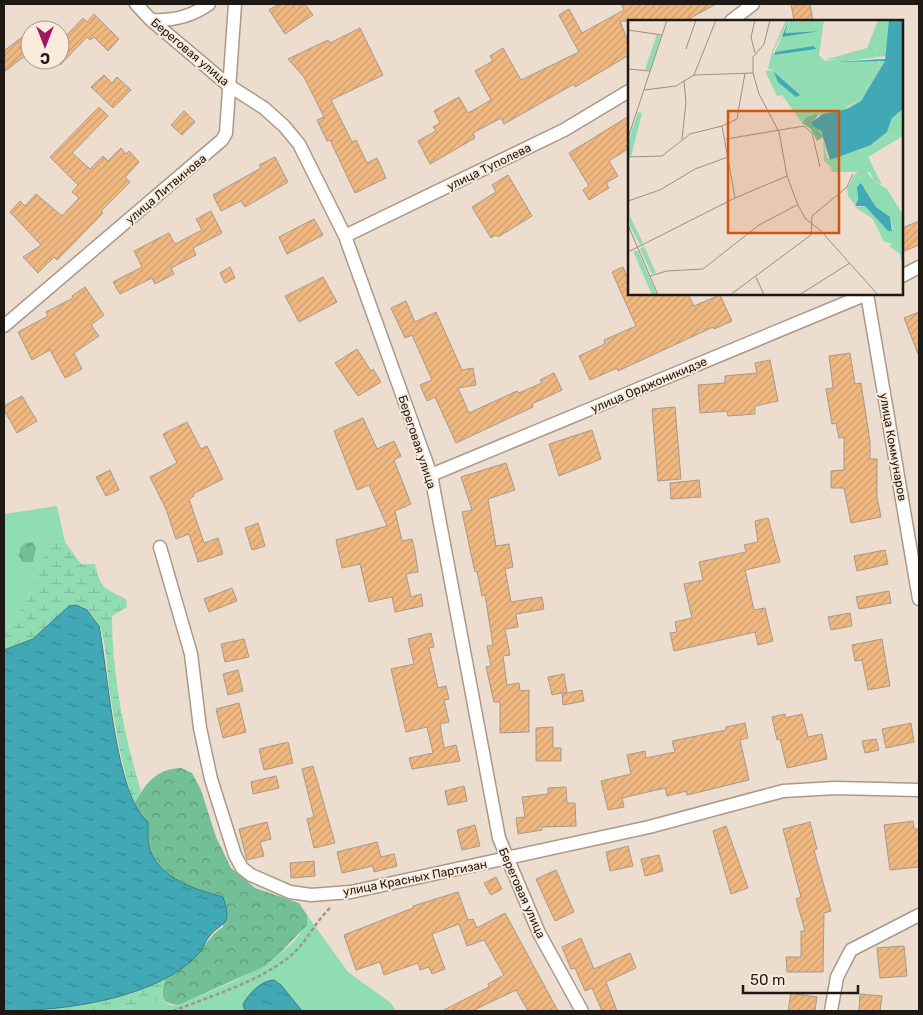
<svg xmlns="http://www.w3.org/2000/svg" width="923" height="1015" viewBox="0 0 923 1015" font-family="Rubik,sans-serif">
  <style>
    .grass { fill: #90ddb4 }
    .forest { fill: url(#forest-crowns) }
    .wetland { fill: url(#wetland-marsh) }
    .water { fill: url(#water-ripples); stroke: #367e85 }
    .building { fill: url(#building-hatch); stroke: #a8998b }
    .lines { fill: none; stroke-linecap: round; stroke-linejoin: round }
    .minor-casing { stroke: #a8998b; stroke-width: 15 }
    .path { stroke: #a1958a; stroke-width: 2.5; stroke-dasharray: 4 2.5; stroke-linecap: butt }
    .minor { stroke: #fff; stroke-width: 12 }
    .labels { text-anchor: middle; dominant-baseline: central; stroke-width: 4; stroke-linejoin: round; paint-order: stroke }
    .street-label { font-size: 12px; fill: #1e1914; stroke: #faeadb }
    .inset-road { fill: none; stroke: #9a8f84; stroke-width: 1 }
    .view { fill: #d4530d; fill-opacity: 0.15; stroke: #d4530d; stroke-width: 2.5 }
    .inset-edge { fill: none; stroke: #1e1914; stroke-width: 2.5 }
  </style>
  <defs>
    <pattern id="forest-crowns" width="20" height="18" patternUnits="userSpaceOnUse" patternTransform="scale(1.25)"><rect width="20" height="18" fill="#73bf97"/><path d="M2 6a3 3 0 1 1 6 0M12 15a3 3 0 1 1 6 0" fill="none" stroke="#5e9a7a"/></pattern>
    <pattern id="wetland-marsh" width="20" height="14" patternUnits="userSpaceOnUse" patternTransform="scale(1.25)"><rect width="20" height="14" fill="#90ddb4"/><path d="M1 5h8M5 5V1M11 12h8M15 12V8" fill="none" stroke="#7cbd9a"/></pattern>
    <pattern id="water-ripples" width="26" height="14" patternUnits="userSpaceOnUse" patternTransform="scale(1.25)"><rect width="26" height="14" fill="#40a9b5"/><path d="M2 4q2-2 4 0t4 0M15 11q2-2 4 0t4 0" fill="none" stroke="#358992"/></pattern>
    <pattern id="building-hatch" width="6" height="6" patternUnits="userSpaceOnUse" patternTransform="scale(1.25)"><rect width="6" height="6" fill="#f0b880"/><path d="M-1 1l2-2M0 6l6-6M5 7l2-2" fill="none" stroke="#cd9e6e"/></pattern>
  </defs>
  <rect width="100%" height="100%" fill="#edddce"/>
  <!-- grass -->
  <path class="grass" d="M 57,506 L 65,542 L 55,540 L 48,551 L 31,593 L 4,635 L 4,514 Z
    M 307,915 L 348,972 L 391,1003 L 396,1011 L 103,1011 L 164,1000 L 170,1005 L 179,1005 C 213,990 304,957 307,915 Z"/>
  <!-- forest -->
  <path class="forest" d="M 32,542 L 36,548 L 33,562 L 22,562 L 19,556 L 20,548 L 25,543 Z
    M 181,768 L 192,773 L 201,790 L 216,837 L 231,868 L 255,888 L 299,903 L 307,915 L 307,925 L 281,952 L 265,966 L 179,1005 C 158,1004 161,992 166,977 C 178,970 193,961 201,950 C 209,940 212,934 223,927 L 223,897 C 197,890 160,879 150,850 C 147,842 148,831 148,822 L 140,816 L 134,804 C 146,783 156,769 181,768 Z"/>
  <!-- wetland -->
  <path class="wetland" d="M 55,540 L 65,542 L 81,564 L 95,564 C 101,590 104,588 126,599 L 127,607 L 112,616 C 112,675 124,735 141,791 L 134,804 C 121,765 115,726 109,686 C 107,670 106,639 99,625 C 92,613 83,604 69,606 L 33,639 L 4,650 L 4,635 L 31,593 L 47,551 Z
    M 166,977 L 162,990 L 164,1000 L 103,1011 L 39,1011 L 130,994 Z"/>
  <!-- water -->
  <path class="water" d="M 76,605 L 87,610 L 99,626 C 108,670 115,796 148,822 C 148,831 147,842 150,850 C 160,879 197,890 223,897 C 233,928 223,919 208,938 C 205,942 204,947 201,951 C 160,999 63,1011 4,1011 L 4,650 L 33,639 L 69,606 Z
    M 274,980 L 281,985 L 302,1011 L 245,1011 L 243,1004 C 250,993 260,981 274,980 Z"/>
  <!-- building -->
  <path class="building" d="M 279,4 L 305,4 L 313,15 L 285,34 L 269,10 Z
    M 621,4 L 716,4 L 685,21 L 620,21 L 629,44 L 629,55 L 575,87 L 574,84 L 504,124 L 501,118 L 473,133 L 475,138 L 430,164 L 418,141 L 436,131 L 433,127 L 440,123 L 434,111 L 459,97 L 468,113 L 491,100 L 475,71 L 493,61 L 490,56 L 503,48 L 521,80 L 579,52 L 559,15 L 569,9 L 582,33 L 624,10 Z
    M 791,4 L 810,4 L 813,21 L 794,21 Z
    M 94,14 L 119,39 L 108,51 L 94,37 L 90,40 L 87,37 L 60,65 L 60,42 L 83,18 L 87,22 Z
    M 360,28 L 383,75 L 331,100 L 352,142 L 356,140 L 367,163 L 377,158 L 386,178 L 355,193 L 330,140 L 327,141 L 317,120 L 324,117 L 304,77 L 288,59 L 328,40 L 330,43 Z
    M 30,31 L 30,52 L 4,72 L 4,51 Z
    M 104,75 L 112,83 L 117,77 L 131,90 L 113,108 L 91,87 Z
    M 99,107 L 108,116 L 72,153 L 90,169 L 103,156 L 108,161 L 121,148 L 126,154 L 129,151 L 139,162 L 125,177 L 130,182 L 101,211 L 103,213 L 57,260 L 54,257 L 38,273 L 23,257 L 41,245 L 10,212 L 20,201 L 25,206 L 36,194 L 62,216 L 79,198 L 72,192 L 78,185 L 50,157 Z
    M 184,111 L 195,122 L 182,135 L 171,125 Z
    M 629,116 L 629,148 L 609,161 L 618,176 L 606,183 L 609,188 L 589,200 L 583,190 L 589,186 L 569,153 Z
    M 275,157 L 288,182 L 245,207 L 241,201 L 221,211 L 213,195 L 261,168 L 259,165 Z
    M 508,175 L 532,216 L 498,237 L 496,235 L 491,238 L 472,207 L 496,192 L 492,185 Z
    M 211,211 L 222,233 L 193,248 L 196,255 L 171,268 L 174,274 L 155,284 L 152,278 L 120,294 L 113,282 L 142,267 L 134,251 L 169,233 L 175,244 L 202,230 L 196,219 Z
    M 314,219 L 323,235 L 287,254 L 279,237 Z
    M 919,221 L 919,245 L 902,252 L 902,228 Z
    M 230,267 L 235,278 L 225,283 L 220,273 Z
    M 623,267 L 629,281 L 629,294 L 688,294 L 694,306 L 720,295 L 732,321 L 714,329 L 713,327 L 618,371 L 617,368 L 590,380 L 579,356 L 605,344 L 604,340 L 636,326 L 612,272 Z
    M 323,277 L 337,302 L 299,322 L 285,296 Z
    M 85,287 L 104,315 L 91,325 L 99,336 L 74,353 L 82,369 L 65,378 L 50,350 L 32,360 L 18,332 L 48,316 L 46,312 L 73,298 L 72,296 Z
    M 406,301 L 415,322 L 436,312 L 462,370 L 473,368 L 476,385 L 458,388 L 469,413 L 517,391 L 519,393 L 542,383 L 540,380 L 554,373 L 562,390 L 532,404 L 533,407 L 456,443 L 435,397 L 427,401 L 420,385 L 432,380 L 412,335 L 405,338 L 391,308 Z
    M 919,312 L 919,354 L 918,354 L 904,318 Z
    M 357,349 L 371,371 L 373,369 L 381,382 L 358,396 L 335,363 Z
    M 850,353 L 855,384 L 861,383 L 870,442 L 870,459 L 877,459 L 877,497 L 881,517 L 851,523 L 844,488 L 831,488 L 831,471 L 844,470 L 844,437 L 839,438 L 836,423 L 832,424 L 826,389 L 833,388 L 829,356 Z
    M 770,360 L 778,401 L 755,406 L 755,414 L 728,416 L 727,411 L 700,413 L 698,385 L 725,383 L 725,376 L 757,373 L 755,363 Z
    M 22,396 L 37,421 L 17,433 L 4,410 L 4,406 Z
    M 675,407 L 681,479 L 658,481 L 652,409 Z
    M 363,418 L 377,449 L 394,441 L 401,456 L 394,460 L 411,504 L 395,511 L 402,541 L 412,539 L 415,551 L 418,572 L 406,574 L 411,597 L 421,594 L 423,606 L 395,612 L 392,597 L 369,602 L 360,564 L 342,568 L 336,540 L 387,526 L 369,485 L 357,490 L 334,431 Z
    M 187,422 L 201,449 L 207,446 L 223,479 L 193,494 L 194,496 L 189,499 L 204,543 L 218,538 L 223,554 L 198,562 L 189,534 L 176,539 L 166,509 L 150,477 L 177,463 L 163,434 Z
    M 592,430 L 601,459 L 559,476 L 549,444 Z
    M 506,463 L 515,490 L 488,499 L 496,546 L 509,544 L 513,567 L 505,569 L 511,602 L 542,597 L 544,609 L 516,614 L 518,627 L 505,629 L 510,655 L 503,656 L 507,685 L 519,683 L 520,691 L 529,690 L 529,732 L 500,733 L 500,702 L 494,702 L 486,667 L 491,666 L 487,646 L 493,645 L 485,595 L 482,596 L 477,571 L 475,572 L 462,512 L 472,510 L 461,477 Z
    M 110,470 L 119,490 L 106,496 L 96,477 Z
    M 699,480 L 701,497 L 671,499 L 670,483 Z
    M 768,518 L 780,562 L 745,570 L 754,610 L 765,608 L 773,641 L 758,645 L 755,632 L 674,651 L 670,633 L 677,632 L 675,622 L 692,618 L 684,584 L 703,580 L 699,562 L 746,552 L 744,545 L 758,542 L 755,521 Z
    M 258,523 L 265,546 L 252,550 L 245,528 Z
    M 885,550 L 888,564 L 857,571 L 854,556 Z
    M 232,588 L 237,601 L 209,612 L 204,599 Z
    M 889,591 L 891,603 L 859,609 L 856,597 Z
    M 850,613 L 852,626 L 831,630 L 828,617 Z
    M 431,633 L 434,647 L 429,648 L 438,688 L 446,686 L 449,699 L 444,700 L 449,722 L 440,724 L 444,748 L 456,745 L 460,761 L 412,769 L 409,758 L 433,753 L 427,727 L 406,732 L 391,669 L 414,664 L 408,639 Z
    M 244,639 L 249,657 L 225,662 L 221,644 Z
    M 882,639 L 890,686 L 868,690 L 862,660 L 855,661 L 852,645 Z
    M 238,670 L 243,691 L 228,695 L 223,674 Z
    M 564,674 L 567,692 L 552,695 L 548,677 Z
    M 582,690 L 584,701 L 563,705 L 562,694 Z
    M 239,703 L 246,732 L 223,738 L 216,709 Z
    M 785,714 L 785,718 L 802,714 L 808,737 L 822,734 L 827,759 L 787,768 L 780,739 L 777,740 L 772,717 Z
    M 745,723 L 748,738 L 740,740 L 749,780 L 687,795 L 686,791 L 667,796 L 665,788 L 622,798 L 624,807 L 608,810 L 601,781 L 631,774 L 627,755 L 645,751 L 646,758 L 675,752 L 672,741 L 726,730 L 726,727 Z
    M 911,723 L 914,742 L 886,748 L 882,729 Z
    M 553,727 L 553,748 L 561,748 L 561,761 L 536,761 L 536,728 Z
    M 876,739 L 879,750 L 865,753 L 862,741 Z
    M 288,742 L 293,763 L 264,770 L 259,749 Z
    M 313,766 L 335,843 L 314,848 L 307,819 L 314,817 L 302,769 Z
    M 276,776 L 279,788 L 253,794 L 251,782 Z
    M 464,786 L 467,801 L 448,805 L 445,791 Z
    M 566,787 L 567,803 L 575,803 L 576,826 L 542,827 L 542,830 L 518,834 L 516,818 L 525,817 L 522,797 L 548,794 L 548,788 Z
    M 913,821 L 914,829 L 919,829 L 919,867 L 890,870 L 884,825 Z
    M 267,822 L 271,839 L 260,842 L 264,856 L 247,860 L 239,829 Z
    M 810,822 L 817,849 L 814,850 L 831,911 L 824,913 L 823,972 L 787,972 L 786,957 L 801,957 L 801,931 L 805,931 L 796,899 L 801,897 L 783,829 Z
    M 475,825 L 480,846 L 462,850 L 457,830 Z
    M 726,826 L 748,888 L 731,894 L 713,831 Z
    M 377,842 L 381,857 L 394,854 L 397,866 L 374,872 L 373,866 L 342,873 L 337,852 Z
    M 628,846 L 633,866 L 610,871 L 606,852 Z
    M 659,855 L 663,871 L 645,876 L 641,859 Z
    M 314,861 L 315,876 L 291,878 L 290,863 Z
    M 556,870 L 574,912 L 555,921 L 536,879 Z
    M 496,877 L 502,889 L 491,895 L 484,883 Z
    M 458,892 L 468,920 L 473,919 L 477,928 L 505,913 L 558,1011 L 528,1011 L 516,990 L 472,1011 L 442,1011 L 489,987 L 488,984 L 504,975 L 484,940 L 467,946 L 459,924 L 432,934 L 445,969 L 432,974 L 429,967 L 420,970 L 418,963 L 384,975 L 380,962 L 356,970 L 344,935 L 413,908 L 413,906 Z
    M 581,938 L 594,969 L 630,953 L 636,968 L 606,982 L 617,1011 L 602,1011 L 592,988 L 585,991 L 575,968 L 571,969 L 562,947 Z
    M 904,946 L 907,976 L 880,978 L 877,948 Z
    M 791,993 L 817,997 L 815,1011 L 788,1011 Z
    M 860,994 L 882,996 L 880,1011 L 859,1011 Z"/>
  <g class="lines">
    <!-- minor casing -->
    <g class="minor-casing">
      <path id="minor" d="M 136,4 L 151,20 L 228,85 L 264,108 L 284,126 L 299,144 L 345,236 L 431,475 L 499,838 L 539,933 L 582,1011
        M 151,20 C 173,21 191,17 209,4
        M 731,21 L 753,4
        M 345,236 L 564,130 L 629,91
        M 902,276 L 919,267
        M 867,294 L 919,599
        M 4,326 L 222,140 L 226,133 L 235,4
        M 431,475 L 867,294
        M 160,547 L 191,654 L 200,728 L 211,779 L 235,855 L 242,868 L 251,875 L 290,892 L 311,895 L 351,892 L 649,827 L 783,791 L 835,788 L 919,790
        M 831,1011 L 837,977 L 851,950 L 919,915"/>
    </g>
    <!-- path -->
    <path class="path" d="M 173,1011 C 211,996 255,983 288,958 C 306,944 314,923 330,908"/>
    <!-- minor -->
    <use href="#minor" class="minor"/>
  </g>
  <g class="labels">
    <!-- street labels -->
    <g class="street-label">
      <text transform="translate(190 52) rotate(40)">Береговая улица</text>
      <text transform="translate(489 167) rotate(-26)">улица Туполева</text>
      <text transform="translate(166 189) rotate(-40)">улица Литвинова</text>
      <text transform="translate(649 385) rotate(-23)">улица Орджоникидзе</text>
      <text transform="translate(417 442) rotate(72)">Береговая улица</text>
      <text transform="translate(893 447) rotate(80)">улица Коммунаров</text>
      <text transform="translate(415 878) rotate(-11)">улица Красных Партизан</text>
      <text transform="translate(522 893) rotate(66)">Береговая улица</text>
    </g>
  </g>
  <!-- overview -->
  <g transform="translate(628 20)">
    <rect width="275" height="275" fill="#edddce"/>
    <path d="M 250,0 L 257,0 L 256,6 L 245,26 L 248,31 L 259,33 L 258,36 L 196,40 L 239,28 ZM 29,14 L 33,16 L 22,50 L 17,50 ZM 249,40 L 252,44 L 232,80 L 214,89 L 191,93 L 174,103 L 154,75 L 149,76 L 137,51 ZM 10,92 L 14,93 L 3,137 L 0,136 L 0,122 ZM 275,108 L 275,116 L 240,137 L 254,165 L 246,161 L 242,152 L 204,152 L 203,148 L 211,136 L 244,126 ZM 2,196 L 15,223 L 12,225 L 2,206 ZM 16,226 L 28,253 L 24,254 L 12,229 ZM 5,231 L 10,231 L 29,275 L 24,275 Z" fill="#90ddb4"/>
    <path d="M 191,93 L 186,101 L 195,117 L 189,121 L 183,109 L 174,103 L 179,97 Z" fill="#73bf97"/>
    <path d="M 158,0 L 161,0 L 145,32 L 147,35 L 188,28 L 147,32 L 154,17 L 193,11 L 157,13 L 162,0 L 196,0 L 191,35 L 197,41 L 224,37 L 258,36 L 219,41 L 252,39 L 257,41 L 233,81 L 219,89 L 191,96 L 191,93 L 221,87 L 232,80 L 252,44 L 251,40 L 153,51 L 140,49 L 144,32 ZM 257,0 L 261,0 L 261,10 L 257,34 L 250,33 L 245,26 ZM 275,89 L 275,108 L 244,126 L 211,136 L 204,148 L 196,141 L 195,117 L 199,138 L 203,140 L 215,133 L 245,124 L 259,112 L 264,98 ZM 236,148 L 246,161 L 259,169 L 275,195 L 275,250 L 272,234 L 262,227 L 263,223 L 256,222 L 245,199 L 227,187 L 237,186 L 259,210 L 265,210 L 262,197 L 248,187 L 237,168 L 229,174 L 230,181 L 227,185 L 220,176 L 219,169 L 227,154 Z" fill="#90ddb4"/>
    <path d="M 161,0 L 157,13 L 193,11 L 154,17 L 147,32 L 186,26 L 188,29 L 146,35 ZM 261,0 L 275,0 L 275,89 L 264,98 L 259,112 L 243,125 L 202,140 L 193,111 L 184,105 L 184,102 L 195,94 L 219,89 L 233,81 L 257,41 L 209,42 L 257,39 ZM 146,52 L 156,61 L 172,75 L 168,77 L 150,62 ZM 233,163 L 248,187 L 262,197 L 264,211 L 260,211 L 237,186 L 227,186 L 230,180 L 229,167 Z" fill="#40a9b5"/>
    <path class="inset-road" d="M 127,0 L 123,17 L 127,33M 142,0 L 136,24 L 125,37 L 125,53 L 131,74 L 151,112 L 159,156 L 170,185 L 177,198 L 193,211 L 250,275M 0,10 L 34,15M 58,29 L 68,0M 0,49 L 22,51M 66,55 L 88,0M 16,70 L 48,66 L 66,55 L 125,53M 94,106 L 107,178M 0,118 L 39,0M 54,119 L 58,82 L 56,61M 98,119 L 176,106 L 184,113 L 192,147M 0,137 L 34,136 L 62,114 L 94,106 L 109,99 L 117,53M 0,181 L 32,170 L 67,149 L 100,137M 0,205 L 30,275M 0,232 L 107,178 L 159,156M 22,256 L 39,251 L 75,249 L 131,205 L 169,185M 128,257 L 136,275M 102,275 L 183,215 L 184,196 L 219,167 L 225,154M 171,275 L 222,243"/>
    <path class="view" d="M 100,91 L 211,91 L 211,213 L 100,213 Z"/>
    <rect width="275" height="275" class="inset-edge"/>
  </g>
  <!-- border -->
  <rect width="923" height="1015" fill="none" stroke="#1e1914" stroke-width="10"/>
  <!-- north arrow -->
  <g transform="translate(45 45) rotate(180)"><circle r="24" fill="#faeadb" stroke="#a2968b"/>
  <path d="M0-4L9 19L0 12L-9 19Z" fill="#a11761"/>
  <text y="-8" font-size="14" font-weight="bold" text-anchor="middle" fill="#1e1914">С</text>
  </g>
  <!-- scale -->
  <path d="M743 985v8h115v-8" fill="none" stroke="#1e1914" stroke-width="2.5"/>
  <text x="750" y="985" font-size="15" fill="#1e1914" stroke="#faeadb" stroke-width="4" paint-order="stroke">50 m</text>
</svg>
